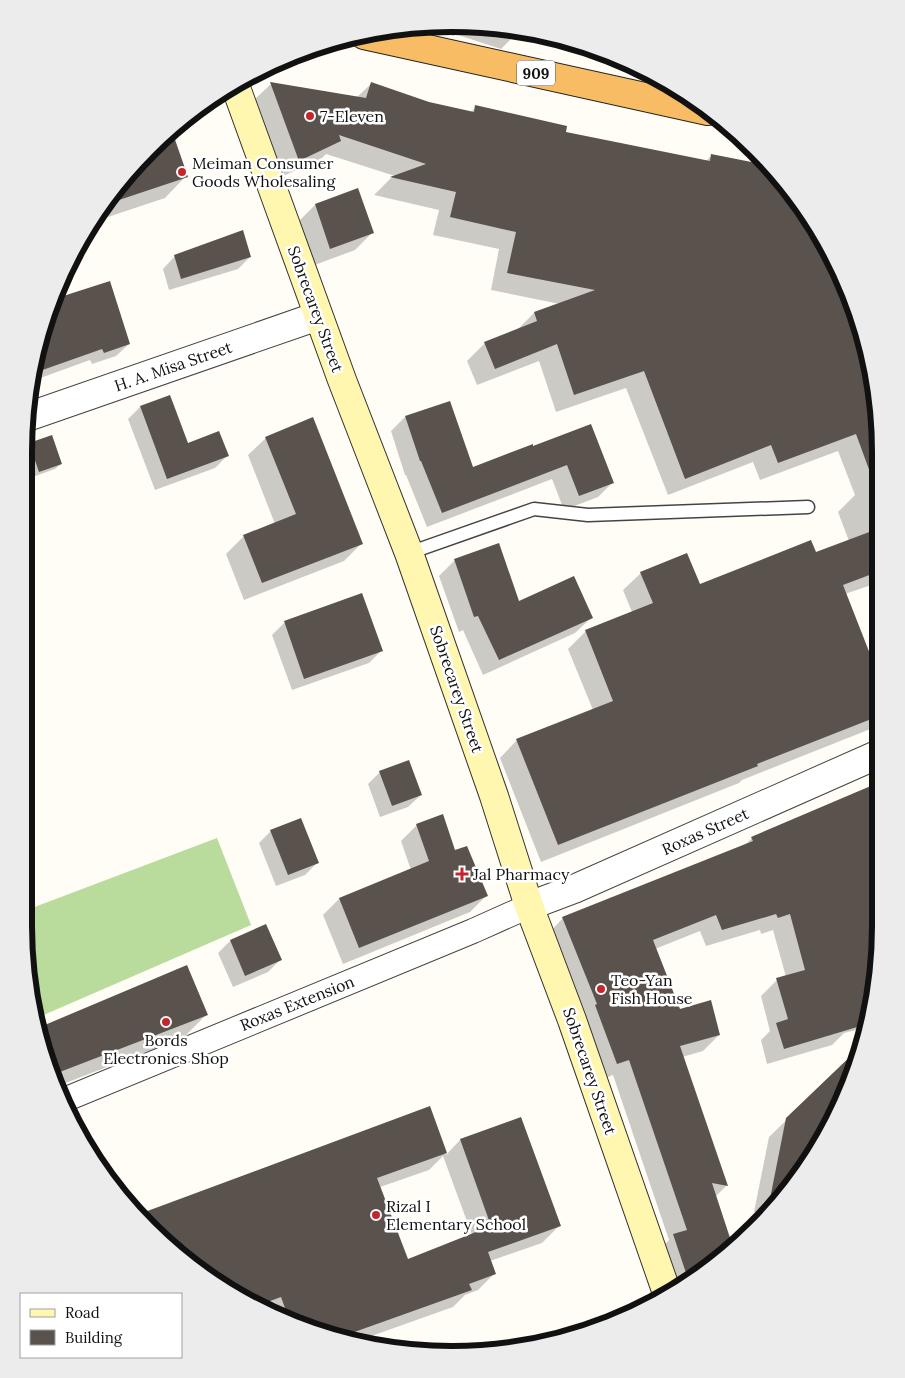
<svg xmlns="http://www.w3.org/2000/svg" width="905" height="1378" viewBox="0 0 905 1378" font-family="Lora,serif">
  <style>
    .forest { fill: #b9dc9c }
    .shadow { fill: #0003; fill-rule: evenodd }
    .building { fill: #5a524d }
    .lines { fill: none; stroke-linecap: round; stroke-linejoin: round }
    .service-casing { stroke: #444; stroke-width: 15 }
    .minor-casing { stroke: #444; stroke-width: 26 }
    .tertiary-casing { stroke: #444; stroke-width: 30 }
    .secondary-casing { stroke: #333; stroke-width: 30 }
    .trunk-casing { stroke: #222; stroke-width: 30 }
    .service { stroke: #fff; stroke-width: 12 }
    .minor { stroke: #fff; stroke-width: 24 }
    .tertiary { stroke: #fff; stroke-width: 28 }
    .secondary { stroke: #fff6b0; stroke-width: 28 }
    .trunk { stroke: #f7bc64; stroke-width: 28 }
    .poi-dot { fill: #c4262e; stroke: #fff; stroke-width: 2 }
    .labels { text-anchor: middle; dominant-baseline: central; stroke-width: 5; stroke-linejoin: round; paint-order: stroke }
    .shield { fill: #fff; stroke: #585858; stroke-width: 1 }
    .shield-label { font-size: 15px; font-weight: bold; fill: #111 }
    .poi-label { font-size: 16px; fill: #111; stroke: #fff; text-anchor: start }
    .street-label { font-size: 16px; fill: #111; stroke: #fff }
    .rim { fill: none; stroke: #111; stroke-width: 6 }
  </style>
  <rect width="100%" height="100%" fill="#fffdf5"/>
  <!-- forest -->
  <path class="forest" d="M 217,838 L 251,925 L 39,1017 L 24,926 L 24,911 Z"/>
  <!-- shadow -->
  <path class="shadow" d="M 425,25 L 509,27 L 591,47 L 623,61 L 515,35 L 501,49 L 455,34 L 454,36 L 418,26 Z
    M 372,83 L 429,103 L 470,113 L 476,107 L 564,133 L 706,161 L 711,156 L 769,166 L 793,192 L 821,237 L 819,239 L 877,404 L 880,425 L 880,582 L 845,594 L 879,681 L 879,722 L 873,728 L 742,780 L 739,783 L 541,862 L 500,758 L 517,740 L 593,710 L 568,649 L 586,631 L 632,612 L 623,590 L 641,573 L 699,586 L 815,553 L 849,541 L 838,512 L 855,495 L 838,451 L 760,480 L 753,462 L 668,495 L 626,388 L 556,412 L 539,361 L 477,385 L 467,361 L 485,343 L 517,330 L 534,313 L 560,304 L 491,290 L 499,249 L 433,235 L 439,210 L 374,195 L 391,178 L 395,176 L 326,154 L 322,158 L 281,177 L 253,101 L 271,84 L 357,97 Z
    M 171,132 L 186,176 L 165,198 L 96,221 L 130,170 Z
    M 357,190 L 373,232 L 355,250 L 312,266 L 297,223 L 315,205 Z
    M 175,256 L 250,257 L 238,269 L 169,290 L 163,269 Z
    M 55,305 L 129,344 L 116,356 L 92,364 L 90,360 L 32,381 Z
    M 169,396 L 187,444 L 227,456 L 215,468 L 155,490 L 128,419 L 140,407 Z
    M 405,417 L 472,469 L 532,446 L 612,483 L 598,497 L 564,510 L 552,479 L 427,527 L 406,475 L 405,475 L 391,431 Z
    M 51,437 L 61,464 L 55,469 L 27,479 L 27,445 Z
    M 266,438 L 361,544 L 344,561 L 244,600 L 226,554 L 244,536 L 275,524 L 248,455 Z
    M 455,560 L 518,602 L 591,618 L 575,633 L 483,675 L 463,630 L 459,632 L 439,576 Z
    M 361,595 L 381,651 L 369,663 L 292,690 L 272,635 L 284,623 Z
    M 380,772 L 421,795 L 408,807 L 380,817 L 368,784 Z
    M 879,783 L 878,982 L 864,1028 L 844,1033 L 832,1045 L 767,1064 L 761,1040 L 770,1031 L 761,996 L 777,980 L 786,977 L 773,930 L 761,934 L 760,930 L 706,946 L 700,931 L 655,949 L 679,1011 L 719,1035 L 703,1051 L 682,1057 L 726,1186 L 715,1197 L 731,1244 L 671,1293 L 657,1252 L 669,1240 L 613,1075 L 601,1080 L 547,935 L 563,918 L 744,846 L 752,838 Z
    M 417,825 L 455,852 L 486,896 L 470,912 L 343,964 L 323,915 L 339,899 L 411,870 L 401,841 Z
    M 271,831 L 317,863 L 305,875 L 276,886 L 259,843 Z
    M 230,941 L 280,960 L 268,972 L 233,987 L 218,953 Z
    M 206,1015 L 184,1037 L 58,1086 L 46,1063 Z
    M 856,1052 L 837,1115 L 775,1208 L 768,1214 L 754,1212 L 769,1137 Z
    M 429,1108 L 446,1155 L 460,1140 L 521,1118 L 559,1226 L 542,1243 L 490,1261 L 495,1273 L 478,1290 L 465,1295 L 453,1307 L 363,1339 L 289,1322 L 191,1265 L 189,1263 L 211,1246 L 182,1256 L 143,1214 ZM 443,1156 L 472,1235 L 407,1260 L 380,1187 L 429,1170 Z
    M 570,1329 L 573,1336 L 563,1340 L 528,1343 Z"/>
  <!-- building -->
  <path class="building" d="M 270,82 L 366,98 L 371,82 L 429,102 L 474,112 L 475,105 L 567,126 L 566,132 L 710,161 L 711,154 L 767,165 L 793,192 L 818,232 L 862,356 L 876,398 L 880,425 L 880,493 L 878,494 L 856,434 L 778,463 L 771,445 L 685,479 L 644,371 L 574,395 L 557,344 L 495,369 L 484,342 L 537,321 L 534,312 L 595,290 L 507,273 L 516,232 L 450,217 L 456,192 L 390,177 L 426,164 L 339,135 L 341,141 L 299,161 Z
    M 172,131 L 188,177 L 107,204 L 130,170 Z
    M 358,188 L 374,233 L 330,249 L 315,204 Z
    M 243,230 L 251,257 L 181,279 L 174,255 Z
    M 110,281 L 130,344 L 104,353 L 102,349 L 34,373 L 57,298 Z
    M 170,395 L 188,443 L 219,431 L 229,456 L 167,479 L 140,406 Z
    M 450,401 L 473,467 L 533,444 L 533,446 L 591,424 L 614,483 L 579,496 L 567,465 L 442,513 L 421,461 L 420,461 L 405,416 Z
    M 313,417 L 363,544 L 262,583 L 243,535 L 296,514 L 265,437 Z
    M 52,435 L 62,464 L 39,472 L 29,443 Z
    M 880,528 L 880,571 L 843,585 L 879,677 L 879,716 L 757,764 L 758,766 L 558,845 L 516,739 L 613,701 L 585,630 L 653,603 L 640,572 L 687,553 L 700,584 L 811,540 L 816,552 Z
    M 499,543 L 519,601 L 574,576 L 593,618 L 499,660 L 478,616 L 474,617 L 454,559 Z
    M 362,593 L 383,651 L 304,679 L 284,621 Z
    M 409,760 L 422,795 L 392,806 L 379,771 Z
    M 873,785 L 878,799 L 878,982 L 864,1025 L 784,1049 L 776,1023 L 788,1019 L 776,978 L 805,970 L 790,914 L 778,918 L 776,914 L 722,930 L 716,915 L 653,940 L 680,1009 L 711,1000 L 720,1035 L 680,1046 L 728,1186 L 712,1183 L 732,1244 L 688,1279 L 673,1234 L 687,1230 L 629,1060 L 617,1064 L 595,1005 L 597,1004 L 562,917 L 753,841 L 751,837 Z
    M 443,814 L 455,850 L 467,846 L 488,896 L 359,948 L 339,898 L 429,861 L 416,824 Z
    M 301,818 L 319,863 L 288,875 L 270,830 Z
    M 266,924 L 282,960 L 245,976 L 230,940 Z
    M 187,965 L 208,1015 L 52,1075 L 46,1063 L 40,1027 Z
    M 857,1050 L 837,1115 L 775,1208 L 767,1214 L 786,1118 Z
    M 430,1106 L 447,1153 L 377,1178 L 408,1259 L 491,1226 L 460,1139 L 521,1117 L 561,1226 L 488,1252 L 496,1274 L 469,1284 L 472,1290 L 346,1335 L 290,1322 L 281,1297 L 259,1305 L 191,1265 L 142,1213 Z"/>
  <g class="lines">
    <!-- service casing -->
    <g class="service-casing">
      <path id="service" d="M 409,553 L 534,509 L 588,515 L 808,507"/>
    </g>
    <!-- minor casing -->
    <g class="minor-casing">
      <path id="minor" d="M 64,1100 L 473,931 L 529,906"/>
    </g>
    <!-- tertiary casing -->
    <g class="tertiary-casing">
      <path id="tertiary" d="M 27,417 L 318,316
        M 529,906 L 574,889 L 879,754"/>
    </g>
    <!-- secondary casing -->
    <g class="secondary-casing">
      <path id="secondary" d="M 235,85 L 342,380 L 409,553 L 494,796 L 529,906 L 572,1020 L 668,1296"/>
    </g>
    <!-- trunk casing -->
    <g class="trunk-casing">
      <path id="trunk" d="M 364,35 L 708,111"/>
    </g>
    <!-- service -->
    <use href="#service" class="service"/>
    <!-- minor -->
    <use href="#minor" class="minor"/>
    <!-- tertiary -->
    <use href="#tertiary" class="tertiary"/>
    <!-- secondary -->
    <use href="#secondary" class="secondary"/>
    <!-- trunk -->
    <use href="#trunk" class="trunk"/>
  </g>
  <!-- markers -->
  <g class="poi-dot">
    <circle cx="310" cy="116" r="5"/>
    <circle cx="182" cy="172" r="5"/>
    <path d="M459.5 866.5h5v5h5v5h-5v5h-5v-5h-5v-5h5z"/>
    <circle cx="601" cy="989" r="5"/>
    <circle cx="166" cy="1022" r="5"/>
    <circle cx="376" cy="1215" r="5"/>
  </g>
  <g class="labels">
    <!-- shield labels -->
    <rect class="shield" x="517" y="60.5" width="38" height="25" rx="4"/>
    <g class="shield-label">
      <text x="536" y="73">909</text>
    </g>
    <!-- poi labels -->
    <g class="poi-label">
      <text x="320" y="116">7-Eleven</text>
      <text x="192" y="163">Meiman Consumer<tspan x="192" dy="18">Goods Wholesaling</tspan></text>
      <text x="473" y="874">Jal Pharmacy</text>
      <text x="611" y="980">Teo-Yan<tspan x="611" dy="18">Fish House</tspan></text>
      <text x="166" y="1040" text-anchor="middle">Bords<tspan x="166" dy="18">Electronics Shop</tspan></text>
      <text x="386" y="1206">Rizal I<tspan x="386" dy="18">Elementary School</tspan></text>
    </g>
    <!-- street labels -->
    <g class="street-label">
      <text transform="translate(316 309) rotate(70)">Sobrecarey Street</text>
      <text transform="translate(173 366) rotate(-19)">H. A. Misa Street</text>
      <text transform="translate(457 689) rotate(71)">Sobrecarey Street</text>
      <text transform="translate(705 831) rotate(-24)">Roxas Street</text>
      <text transform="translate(297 1003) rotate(-22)">Roxas Extension</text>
      <text transform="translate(590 1071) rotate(71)">Sobrecarey Street</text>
    </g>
  </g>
  <!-- crop -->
  <path d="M0 0H905V1378H0ZM452 32H452A420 420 0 0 1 872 452V926A420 420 0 0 1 452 1346H452A420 420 0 0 1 32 926V452A420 420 0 0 1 452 32Z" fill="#ececec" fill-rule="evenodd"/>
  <path class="rim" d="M452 32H452A420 420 0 0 1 872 452V926A420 420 0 0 1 452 1346H452A420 420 0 0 1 32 926V452A420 420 0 0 1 452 32Z"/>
  <!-- legend -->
  <rect x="20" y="1293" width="162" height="65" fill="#ffffff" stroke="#a0a0a0"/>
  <rect x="30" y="1309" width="25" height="8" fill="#fff6b0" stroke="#a0a0a0"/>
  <text x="65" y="1318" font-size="15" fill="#111111">Road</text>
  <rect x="30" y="1330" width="25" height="15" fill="#5a524d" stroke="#a0a0a0"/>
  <text x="65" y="1343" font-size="15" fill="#111111">Building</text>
</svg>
